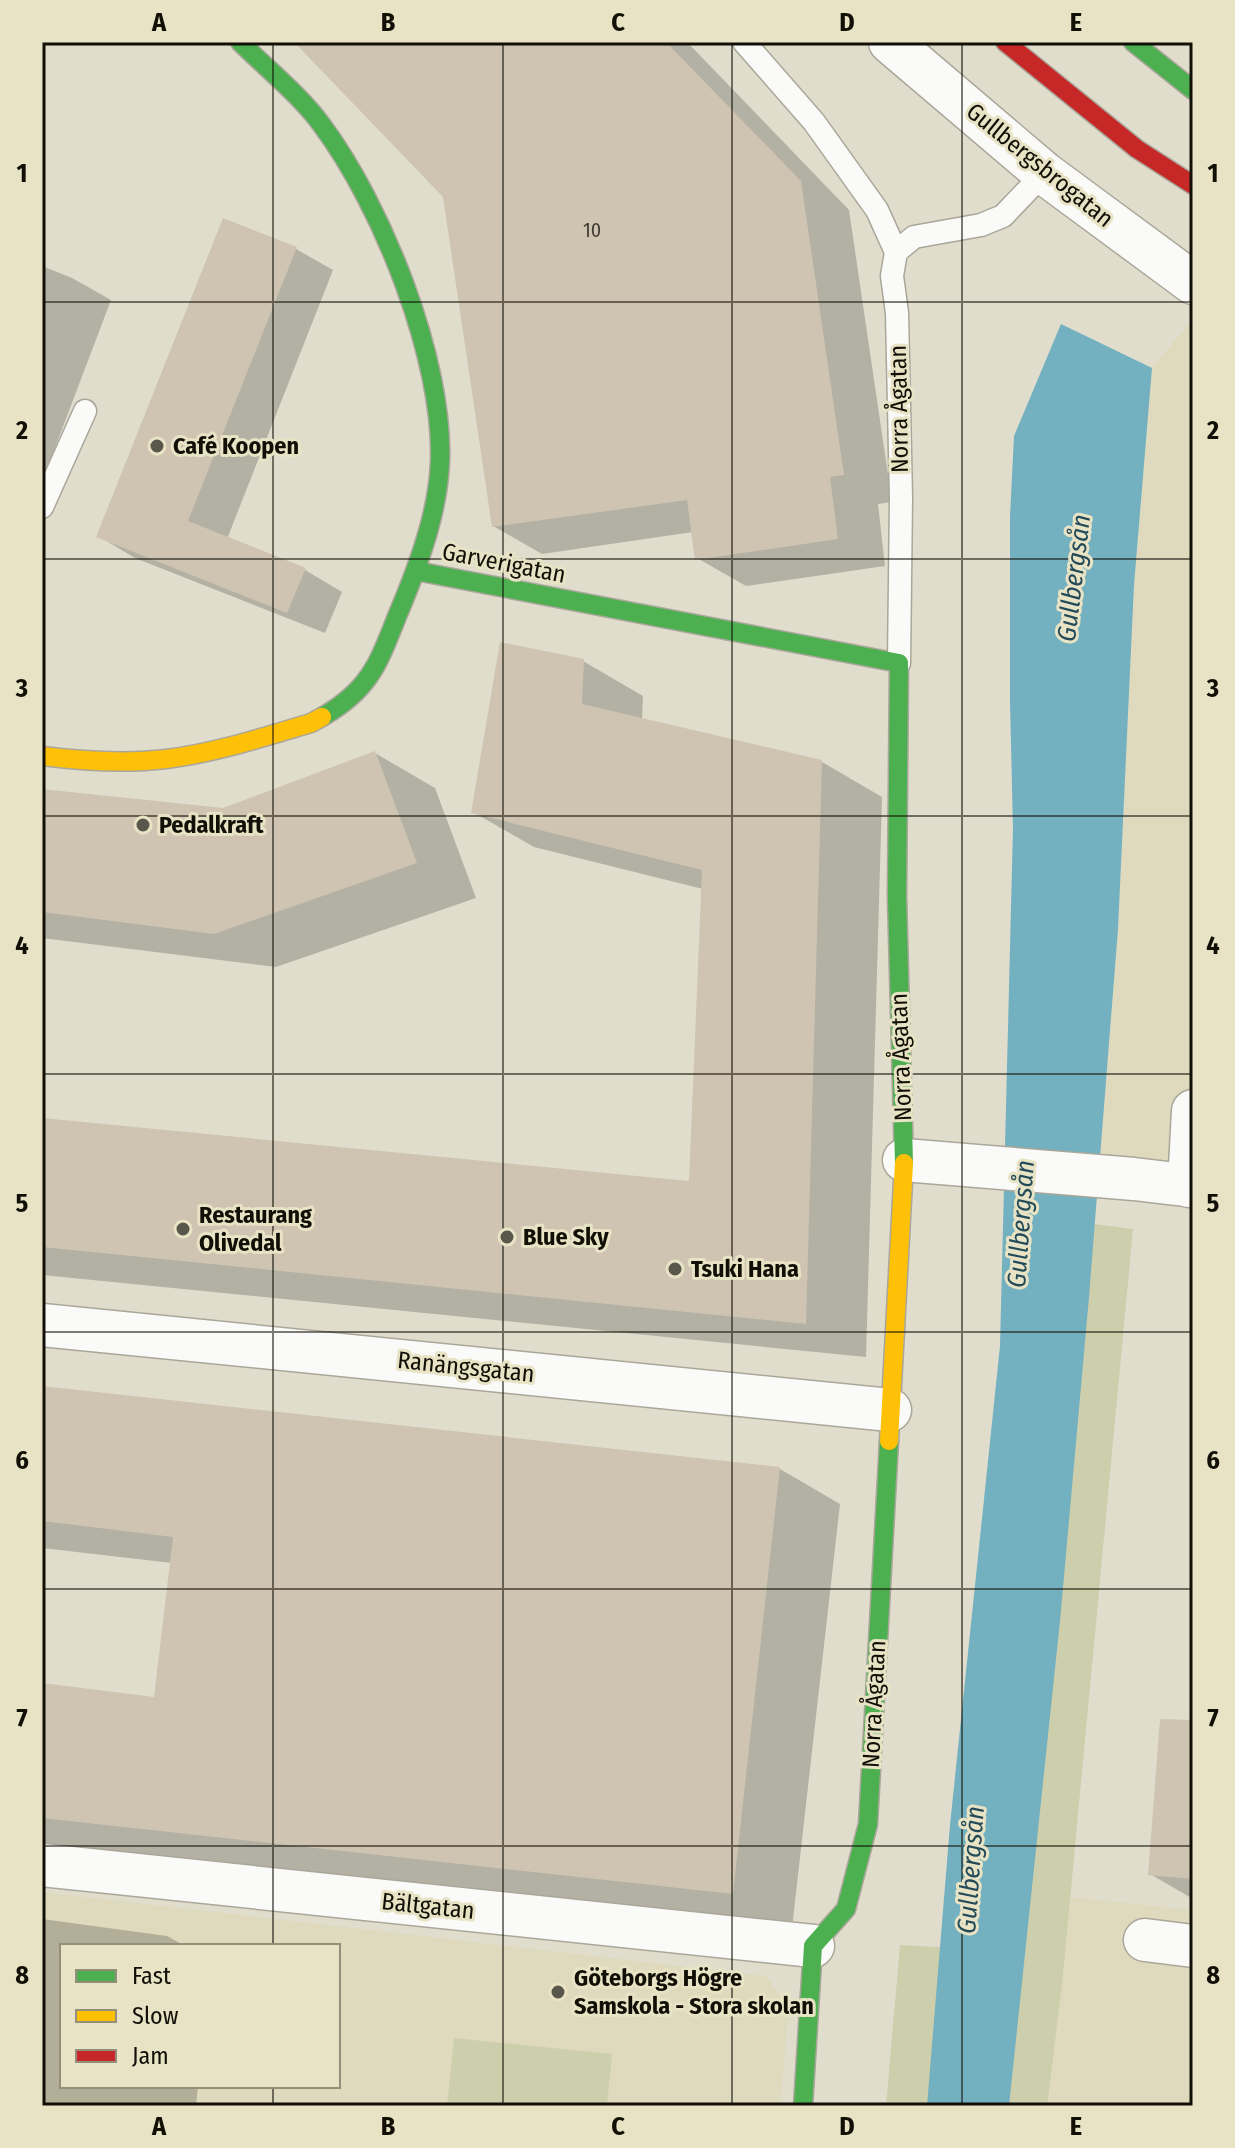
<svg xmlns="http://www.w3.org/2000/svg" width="1235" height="2148" viewBox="0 0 1235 2148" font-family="'Fira Sans Condensed',sans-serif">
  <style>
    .built { fill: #dfdabe; fill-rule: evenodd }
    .green { fill: #ccceac }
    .water { fill: #73b0c0 }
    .shadow { fill: #0003 }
    .building { fill: #cfc4b2 }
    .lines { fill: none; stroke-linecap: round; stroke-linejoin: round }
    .lane-casing { stroke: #aaa79a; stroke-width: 25 }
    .street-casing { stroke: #aaa79a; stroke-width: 45 }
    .fast-casing { stroke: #aaa79a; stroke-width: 21 }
    .slow-casing { stroke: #aaa79a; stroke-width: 21 }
    .jam-casing { stroke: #aaa79a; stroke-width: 21 }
    .lane { stroke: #fafaf8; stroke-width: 22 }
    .street { stroke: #fafaf8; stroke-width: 42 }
    .fast { stroke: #4caf50; stroke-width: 18 }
    .slow { stroke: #ffc107; stroke-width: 18 }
    .jam { stroke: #c62828; stroke-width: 18 }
    .grid { fill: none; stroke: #110f06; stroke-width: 2; stroke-opacity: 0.55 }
    .poi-dot { fill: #59574c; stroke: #e8e3c5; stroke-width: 3 }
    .labels { text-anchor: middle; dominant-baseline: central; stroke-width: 6; stroke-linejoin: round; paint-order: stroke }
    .number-label { font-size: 20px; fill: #403c31 }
    .street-label { font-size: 24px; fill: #110f06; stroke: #e8e3c5 }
    .poi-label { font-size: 24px; font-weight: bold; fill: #110f06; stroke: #e8e3c5; text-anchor: start }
    .water-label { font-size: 26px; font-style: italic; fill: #234a58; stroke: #e8e3c5 }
    .neatline { fill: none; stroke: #110f06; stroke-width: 3 }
    .grid-label { font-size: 26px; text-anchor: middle; font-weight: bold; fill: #110f06 }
  </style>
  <rect width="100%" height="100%" fill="#e0ddcd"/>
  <!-- built -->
  <path class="built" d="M 1193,319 L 1193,1205 L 1097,1195 L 1118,929 L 1134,585 L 1152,368 Z
    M 42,1892 L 766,1976 L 789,2008 L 780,2106 L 42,2106 ZM 62,1946 L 338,1946 L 338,2086 L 62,2086 Z
    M 1032,1893 L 1193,1910 L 1193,2106 L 1009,2106 Z"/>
  <!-- green -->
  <path class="green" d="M 1094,1224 L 1133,1229 L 1062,1985 L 1047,2106 L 886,2106 L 900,1945 L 1023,1952 Z
    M 454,2038 L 612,2054 L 607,2106 L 447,2106 Z"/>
  <!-- water -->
  <path class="water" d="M 1061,324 L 1152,368 L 1134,585 L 1118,929 L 1089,1297 L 1060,1621 L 1009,2106 L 927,2106 L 950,1825 L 1000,1346 L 1013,828 L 1010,703 L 1010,517 L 1014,436 Z"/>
  <!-- shadow -->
  <path class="shadow" d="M 297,42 L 687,42 L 849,210 L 892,502 L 878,504 L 885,566 L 746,586 L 697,558 L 693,532 L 542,554 L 493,526 L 445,196 Z
    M 296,249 L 333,270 L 227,539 L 305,570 L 342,592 L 325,633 L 135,558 L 98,536 Z
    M 42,266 L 72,278 L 111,300 L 42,482 Z
    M 583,661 L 643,696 L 642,720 L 822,762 L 882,797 L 866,1357 L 42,1275 L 42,1120 L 690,1183 L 703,889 L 534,847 L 473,812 Z
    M 375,753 L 435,788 L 476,898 L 276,967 L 42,938 L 42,791 L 224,810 Z
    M 42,1388 L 780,1469 L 840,1504 L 792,1928 L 42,1845 L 42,1685 L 155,1699 L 172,1563 L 42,1548 Z
    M 1193,1589 L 1193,1620 L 1190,1619 Z
    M 1193,1772 L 1193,1899 L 1150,1874 Z
    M 42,1919 L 167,1936 L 185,1946 L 62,1946 L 62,2086 L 198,2086 L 196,2106 L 42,2106 Z"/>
  <!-- building -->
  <path class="building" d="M 294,42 L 666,42 L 801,181 L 844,475 L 830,477 L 838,539 L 695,560 L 687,500 L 492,527 L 443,197 Z
    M 223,218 L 297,247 L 188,521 L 306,568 L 287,613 L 96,537 Z
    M 500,642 L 584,659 L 582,704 L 822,760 L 806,1324 L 42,1247 L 42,1118 L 689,1181 L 702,870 L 471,813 Z
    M 375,751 L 417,863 L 214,934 L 42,912 L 42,789 L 223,808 Z
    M 42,1386 L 780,1467 L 733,1894 L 42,1818 L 42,1683 L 154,1697 L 173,1537 L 42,1521 Z
    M 1160,1719 L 1193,1720 L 1193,1879 L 1148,1875 Z"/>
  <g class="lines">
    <!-- lane casing -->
    <g class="lane-casing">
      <path id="lane" d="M 744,42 L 814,122 L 877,210 L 896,252 L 892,276 L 897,313 L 901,498 L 899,663
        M 896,252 L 914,237 L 981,225 L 1003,216 L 1044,173
        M 42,507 L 85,411"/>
    </g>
    <!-- street casing -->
    <g class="street-casing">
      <path id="street" d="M 890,42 L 1044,173 L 1193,283
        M 904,1160 L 1134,1179 L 1193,1186
        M 1189,1186 L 1193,1111
        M 42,1325 L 890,1410
        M 42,1865 L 813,1946
        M 1145,1940 L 1193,1946"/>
    </g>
    <!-- fast casing -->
    <g class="fast-casing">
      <path id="fast" d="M 240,42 C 265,67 301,96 321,124 C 382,205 444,360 440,462 C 438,510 421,558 403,602 C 380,656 376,686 322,717
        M 1133,42 L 1193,90
        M 416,571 L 899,663 L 897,896 L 904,1163
        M 803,2106 L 813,1946 L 846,1909 L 868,1824 L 889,1441"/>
    </g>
    <!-- slow casing -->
    <g class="slow-casing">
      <path id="slow" d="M 42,756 C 82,761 125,764 166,759 C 215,753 264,737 311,723 L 322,717
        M 889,1441 L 904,1163"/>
    </g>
    <!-- jam casing -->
    <g class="jam-casing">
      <path id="jam" d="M 1005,42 L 1137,149 L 1193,185"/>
    </g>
    <!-- lane -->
    <use href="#lane" class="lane"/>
    <!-- street -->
    <use href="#street" class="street"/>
    <!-- fast -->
    <use href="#fast" class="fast"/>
    <!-- slow -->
    <use href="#slow" class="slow"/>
    <!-- jam -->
    <use href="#jam" class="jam"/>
  </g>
  <!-- grid -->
  <path class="grid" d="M 273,42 L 273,1946M 503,42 L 503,2106M 732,42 L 732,2106M 962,42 L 962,2106M 42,302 L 1193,302M 42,559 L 1193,559M 42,816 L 1193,816M 42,1074 L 1193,1074M 42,1332 L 1193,1332M 42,1589 L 1193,1589M 42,1846 L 1193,1846M 273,2086 L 273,2106"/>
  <!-- markers -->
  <g class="poi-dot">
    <circle cx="157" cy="446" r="8"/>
    <circle cx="143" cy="825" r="8"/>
    <circle cx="183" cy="1229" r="8"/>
    <circle cx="507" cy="1237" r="8"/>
    <circle cx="675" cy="1269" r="8"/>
    <circle cx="558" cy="1992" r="8"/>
  </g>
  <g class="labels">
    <!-- number labels -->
    <g class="number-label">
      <text x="592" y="230">10</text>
    </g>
    <!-- street labels -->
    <g class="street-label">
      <text transform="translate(1040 165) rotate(39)">Gullbergsbrogatan</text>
      <text transform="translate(899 409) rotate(-91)">Norra Ågatan</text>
      <text transform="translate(504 563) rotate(11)">Garverigatan</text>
      <text transform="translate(901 1057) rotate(-92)">Norra Ågatan</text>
      <text transform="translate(466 1367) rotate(6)">Ranängsgatan</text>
      <text transform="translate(874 1704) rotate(-87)">Norra Ågatan</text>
      <text transform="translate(428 1906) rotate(6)">Bältgatan</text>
    </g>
    <!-- poi labels -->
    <g class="poi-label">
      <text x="173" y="446">Café Koopen</text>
      <text x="159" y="825">Pedalkraft</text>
      <text x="199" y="1215">Restaurang<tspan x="199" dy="28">Olivedal</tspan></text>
      <text x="523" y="1237">Blue Sky</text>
      <text x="691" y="1269">Tsuki Hana</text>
      <text x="574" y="1978">Göteborgs Högre<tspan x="574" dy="28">Samskola - Stora skolan</tspan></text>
    </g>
    <!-- water labels -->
    <g class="water-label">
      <text transform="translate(1074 578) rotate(-83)">Gullbergsån</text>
      <text transform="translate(1021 1224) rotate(-86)">Gullbergsån</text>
      <text transform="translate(971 1870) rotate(-86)">Gullbergsån</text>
    </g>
  </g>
  <!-- border -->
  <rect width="1235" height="2148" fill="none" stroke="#e8e3c5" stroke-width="88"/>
  <!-- legend -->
  <rect x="60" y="1944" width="280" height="144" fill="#e8e3c5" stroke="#928e79" stroke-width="2"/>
  <rect x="76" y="1970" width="40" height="12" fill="#4caf50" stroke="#928e79" stroke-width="2"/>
  <text x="132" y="1984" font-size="24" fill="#110f06">Fast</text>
  <rect x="76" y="2010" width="40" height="12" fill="#ffc107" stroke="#928e79" stroke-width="2"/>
  <text x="132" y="2024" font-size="24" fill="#110f06">Slow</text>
  <rect x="76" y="2050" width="40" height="12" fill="#c62828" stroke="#928e79" stroke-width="2"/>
  <text x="132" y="2064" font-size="24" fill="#110f06">Jam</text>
  <rect x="44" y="44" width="1147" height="2060" class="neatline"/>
  <g class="grid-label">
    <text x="159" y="31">A</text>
    <text x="388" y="31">B</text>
    <text x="618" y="31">C</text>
    <text x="847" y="31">D</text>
    <text x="1076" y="31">E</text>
    <text x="22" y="182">1</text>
    <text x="1213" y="182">1</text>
    <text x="22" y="439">2</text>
    <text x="1213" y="439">2</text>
    <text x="22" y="697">3</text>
    <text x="1213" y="697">3</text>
    <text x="22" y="954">4</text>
    <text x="1213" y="954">4</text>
    <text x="22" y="1212">5</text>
    <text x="1213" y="1212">5</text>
    <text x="22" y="1469">6</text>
    <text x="1213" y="1469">6</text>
    <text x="22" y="1727">7</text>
    <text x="1213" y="1727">7</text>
    <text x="22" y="1984">8</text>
    <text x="1213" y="1984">8</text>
    <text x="159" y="2135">A</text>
    <text x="388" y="2135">B</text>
    <text x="618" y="2135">C</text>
    <text x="847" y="2135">D</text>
    <text x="1076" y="2135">E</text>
  </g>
</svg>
